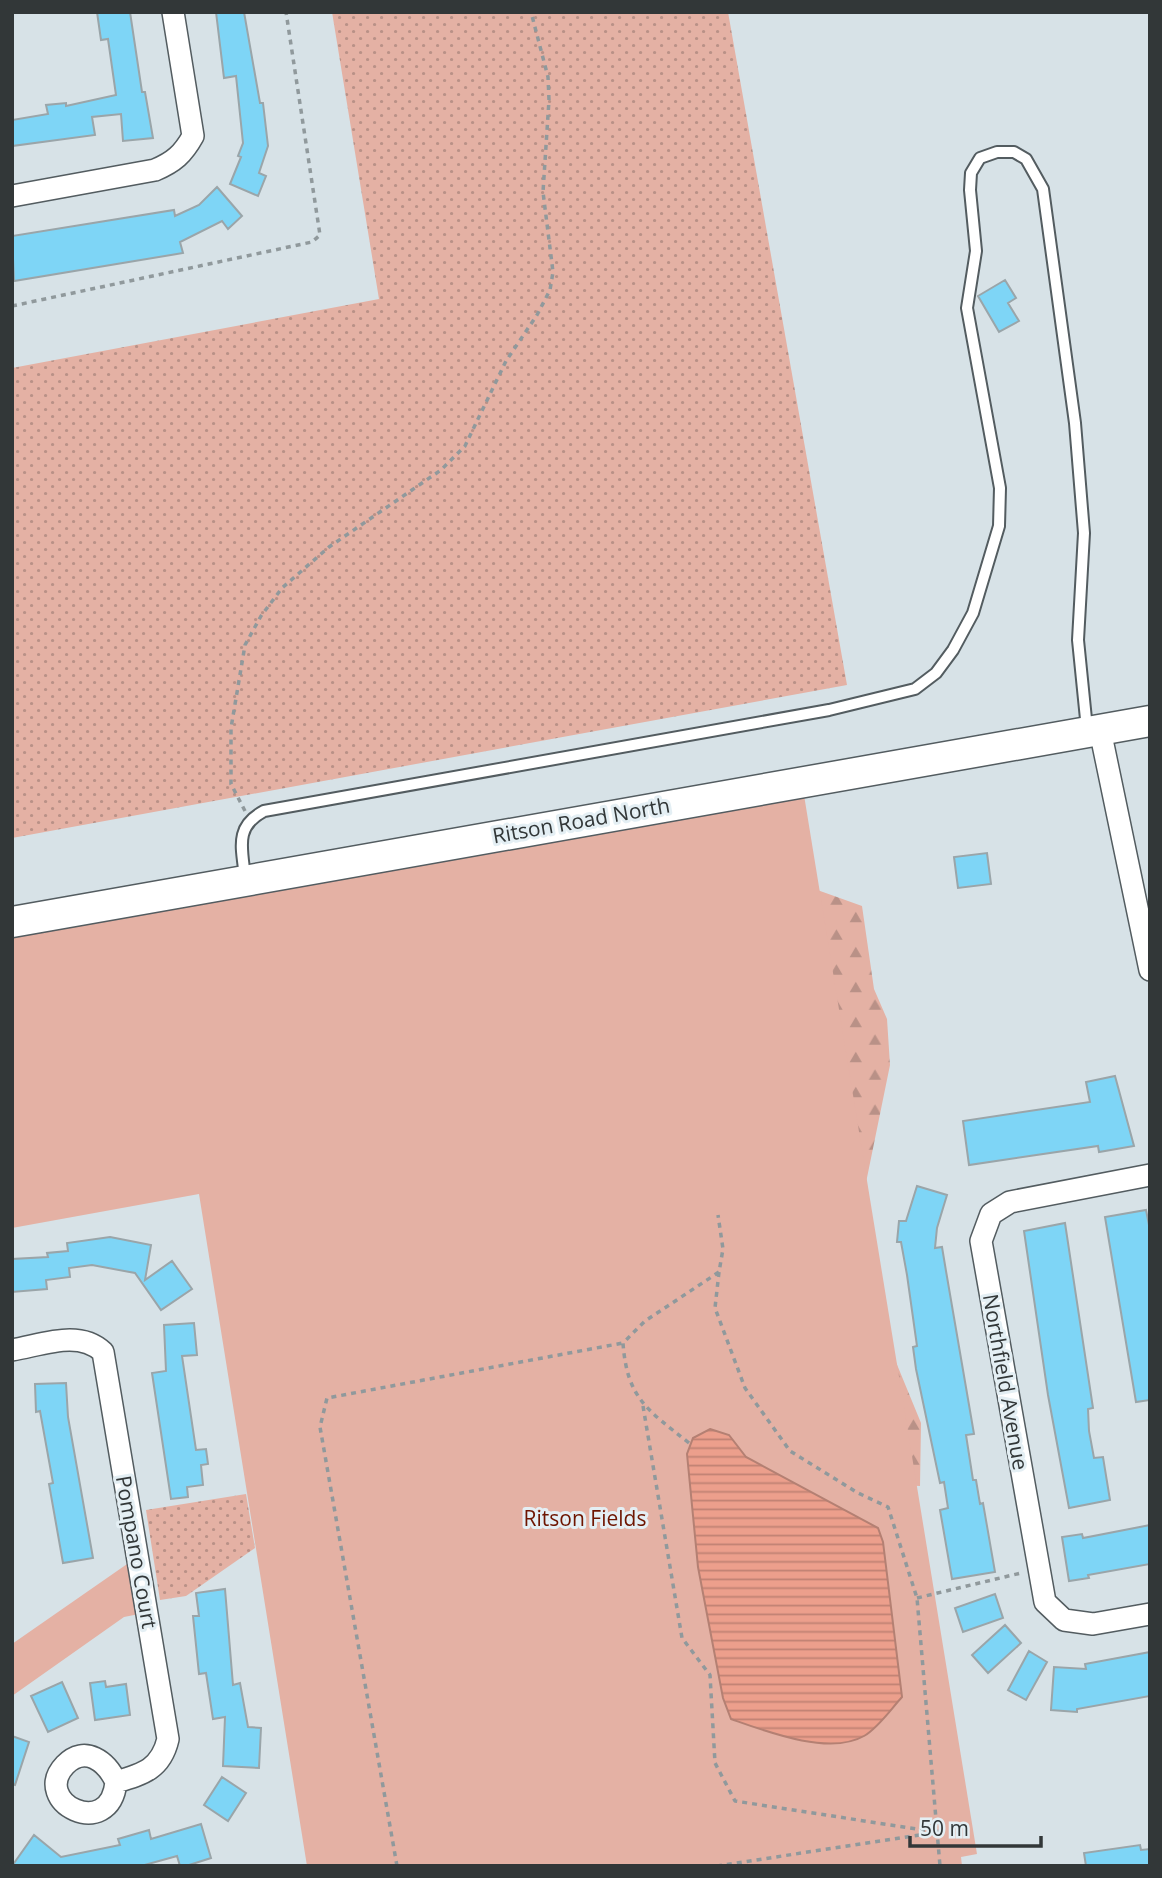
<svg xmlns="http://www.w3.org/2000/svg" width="1162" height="1878" viewBox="0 0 1162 1878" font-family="'Open Sans',sans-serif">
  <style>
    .grass { fill: url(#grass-dots) }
    .forest { fill: url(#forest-firs) }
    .green { fill: #e4b1a4 }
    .water { fill: url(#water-rules); stroke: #b48073; stroke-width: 2 }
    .building { fill: #7ed5f6; stroke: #9aa5a9; stroke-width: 2 }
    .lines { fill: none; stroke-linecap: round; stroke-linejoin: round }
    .lane-casing { stroke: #535c60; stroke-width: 14 }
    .street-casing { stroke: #535c60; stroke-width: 24 }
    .secondary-casing { stroke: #535c60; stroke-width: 33 }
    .path { stroke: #90999c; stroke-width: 3.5; stroke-dasharray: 5 5; stroke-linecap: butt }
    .lane { stroke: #fff; stroke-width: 10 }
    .street { stroke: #fff; stroke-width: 21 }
    .secondary { stroke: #fff; stroke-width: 30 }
    .labels { text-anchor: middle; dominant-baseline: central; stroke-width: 6; stroke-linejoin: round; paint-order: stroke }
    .street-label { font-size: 21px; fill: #323738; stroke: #e4eff4 }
    .park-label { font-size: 21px; fill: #6e1500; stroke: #e4eff4 }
  </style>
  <defs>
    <pattern id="grass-dots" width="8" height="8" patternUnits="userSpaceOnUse" patternTransform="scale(1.75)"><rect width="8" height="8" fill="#e4b1a4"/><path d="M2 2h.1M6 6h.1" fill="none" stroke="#b99187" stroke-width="1.8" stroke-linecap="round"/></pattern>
    <pattern id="forest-firs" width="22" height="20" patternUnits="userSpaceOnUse" patternTransform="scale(1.75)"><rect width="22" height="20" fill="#e4b1a4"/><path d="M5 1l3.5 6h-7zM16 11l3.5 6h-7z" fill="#b99187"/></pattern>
    <pattern id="water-rules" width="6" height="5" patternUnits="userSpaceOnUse" patternTransform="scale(1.75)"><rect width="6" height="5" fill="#ec9f8c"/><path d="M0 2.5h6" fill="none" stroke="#c08273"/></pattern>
  </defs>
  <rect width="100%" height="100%" fill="#d7e2e7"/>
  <!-- grass -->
  <path class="grass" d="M 332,12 L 728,12 L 847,685 L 12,838 L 12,368 L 379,299 Z
    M 246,1494 L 255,1548 L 186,1596 L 160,1600 L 146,1510 Z"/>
  <!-- forest -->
  <path class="forest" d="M 809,887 L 862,906 L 874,989 L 887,1019 L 890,1065 L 860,1212 L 891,1350 L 921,1423 L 920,1486 L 850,1483 Z"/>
  <!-- green -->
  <path class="green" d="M 804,795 L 977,1854 L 961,1857 L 962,1866 L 307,1866 L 199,1194 L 12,1228 L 12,922 Z
    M 130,1562 L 139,1614 L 124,1617 L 12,1696 L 12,1644 Z"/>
  <!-- water -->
  <path class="water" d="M 710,1429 L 729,1435 L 746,1457 L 878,1528 L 883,1542 L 902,1697 C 891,1709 878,1728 864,1736 C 829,1756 765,1731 731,1719 L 723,1698 L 698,1567 L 687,1454 L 693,1438 Z"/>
  <!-- building -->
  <path class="building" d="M 97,12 L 130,12 L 142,92 L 145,92 L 153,138 L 123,141 L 121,114 L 92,117 L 95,135 L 12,146 L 12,120 L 48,114 L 46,105 L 66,103 L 66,106 L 116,95 L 108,39 L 101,40 Z
    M 216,12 L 244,12 L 260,103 L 263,103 L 268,146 L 259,173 L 266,176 L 258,196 L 230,184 L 241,157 L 238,156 L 243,143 L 236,76 L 224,78 Z
    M 217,187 L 242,216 L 228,229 L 222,221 L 180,242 L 183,253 L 14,281 L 12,236 L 174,210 L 175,216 L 199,205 Z
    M 1005,280 L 1016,298 L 1008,303 L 1019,321 L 999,332 L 978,296 Z
    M 987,853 L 991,884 L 958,888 L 954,857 Z
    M 1115,1076 L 1134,1146 L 1099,1152 L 1098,1146 L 969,1165 L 963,1121 L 1090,1102 L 1086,1082 Z
    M 917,1186 L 947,1195 L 937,1228 L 935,1248 L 942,1247 L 946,1271 L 974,1434 L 966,1435 L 973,1480 L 976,1480 L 980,1504 L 983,1503 L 995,1572 L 952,1579 L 940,1510 L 948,1508 L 944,1482 L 940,1483 L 916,1369 L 913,1347 L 917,1346 L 907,1275 L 901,1242 L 897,1242 L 899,1221 L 906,1221 Z
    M 1146,1210 L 1150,1230 L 1150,1400 L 1136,1402 L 1105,1217 Z
    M 1065,1223 L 1093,1408 L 1088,1409 L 1089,1431 L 1094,1458 L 1103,1457 L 1110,1500 L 1069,1508 L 1048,1395 L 1024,1231 Z
    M 110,1237 L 151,1245 L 145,1280 L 172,1261 L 192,1289 L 161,1310 L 135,1273 L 92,1265 L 69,1268 L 70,1277 L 46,1280 L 47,1289 L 12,1292 L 12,1259 L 48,1257 L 47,1253 L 68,1251 L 67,1243 Z
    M 194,1323 L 197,1355 L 182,1356 L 196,1450 L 206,1449 L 208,1464 L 201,1465 L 203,1485 L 187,1487 L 188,1497 L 171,1499 L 152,1373 L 166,1371 L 164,1325 Z
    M 66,1383 L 68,1417 L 93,1558 L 63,1563 L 49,1484 L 53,1483 L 40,1411 L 36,1412 L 35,1384 Z
    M 1150,1525 L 1150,1564 L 1088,1575 L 1089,1578 L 1069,1581 L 1062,1537 L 1082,1534 L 1083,1538 Z
    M 225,1589 L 233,1685 L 240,1683 L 248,1727 L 261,1728 L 259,1768 L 223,1766 L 225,1717 L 213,1719 L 206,1673 L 199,1674 L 193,1616 L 199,1616 L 196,1593 Z
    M 995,1594 L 1003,1618 L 963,1632 L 955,1608 Z
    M 1005,1625 L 1021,1643 L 988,1673 L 972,1655 Z
    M 1029,1651 L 1047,1662 L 1026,1700 L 1008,1690 Z
    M 1150,1652 L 1150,1696 L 1077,1709 L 1077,1712 L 1051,1710 L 1054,1667 L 1086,1669 L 1085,1664 Z
    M 105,1681 L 106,1687 L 126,1684 L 130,1715 L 95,1720 L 90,1683 Z
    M 62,1682 L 78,1718 L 48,1732 L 31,1696 Z
    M 12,1736 L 29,1742 L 15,1785 L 12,1784 Z
    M 222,1777 L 246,1793 L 228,1821 L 204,1805 Z
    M 201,1824 L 211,1858 L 186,1866 L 180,1866 L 177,1856 L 141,1866 L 12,1866 L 34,1835 L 61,1857 L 120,1845 L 118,1839 L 149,1830 L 151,1839 Z
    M 1140,1845 L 1141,1850 L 1150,1849 L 1150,1866 L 1086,1866 L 1084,1853 Z"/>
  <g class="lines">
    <!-- lane casing -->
    <g class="lane-casing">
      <path id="lane" d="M 245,877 C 242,848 234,827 264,811 L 829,710 L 915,689 L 936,673 L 953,650 L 973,613 L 999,526 L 1000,488 L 967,308 L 976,251 L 970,190 L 971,173 L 980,158 L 997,152 L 1014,152 L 1026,159 L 1043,189 L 1075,423 L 1084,533 L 1078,640 L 1087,729"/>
    </g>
    <!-- street casing -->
    <g class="street-casing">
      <path id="street" d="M 12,196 L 155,170 C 174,162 183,154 193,136 L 173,12
        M 1100,730 L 1150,970
        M 1150,1175 L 1010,1202 L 991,1214 L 981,1241 L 1045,1602 L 1064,1620 L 1093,1624 L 1150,1614
        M 12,1350 C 42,1345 79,1329 103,1352 L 168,1739 C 161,1769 143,1774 116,1782 C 107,1762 85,1744 65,1765 C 30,1802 110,1842 116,1782"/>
    </g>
    <!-- secondary casing -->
    <g class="secondary-casing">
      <path id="secondary" d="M 12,922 L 1150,721"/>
    </g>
    <!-- path -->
    <path class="path" d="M 12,306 L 312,242 L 320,235 L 286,12
      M 245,811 L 231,784 L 231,728 L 245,645 L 261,616 L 282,588 L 329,547 L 441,470 L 465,446 L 506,361 L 537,315 L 550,290 L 553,272 L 543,192 L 549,100 L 548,77 L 531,12
      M 719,1272 L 715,1308 L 745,1388 L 790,1451 L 858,1493 L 888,1507 L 917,1598 L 940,1866
      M 643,1406 L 682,1638 L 710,1675 L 715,1763 L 735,1801 L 936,1832
      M 689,1443 C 648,1410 627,1399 623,1343 L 645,1321 L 719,1272 L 723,1249 L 718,1215
      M 917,1598 L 1021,1573
      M 397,1866 L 320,1427 L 327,1398 L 623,1343
      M 717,1866 L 932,1833"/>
    <!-- lane -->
    <use href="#lane" class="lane"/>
    <!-- street -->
    <use href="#street" class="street"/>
    <!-- secondary -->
    <use href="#secondary" class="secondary"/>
  </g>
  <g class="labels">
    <!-- street labels -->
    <g class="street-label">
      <text transform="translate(581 820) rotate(-10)">Ritson Road North</text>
      <text transform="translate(1006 1382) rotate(80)">Northfield Avenue</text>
      <text transform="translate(137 1552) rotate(80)">Pompano Court</text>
    </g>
    <!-- park labels -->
    <g class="park-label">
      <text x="585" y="1518">Ritson Fields</text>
    </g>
  </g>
  <!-- border -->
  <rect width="1162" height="1878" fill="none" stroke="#323738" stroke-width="28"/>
  <!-- scale -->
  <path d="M910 1836v10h131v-10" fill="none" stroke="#323738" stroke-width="3.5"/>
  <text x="920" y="1836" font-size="21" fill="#323738" stroke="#e4eff4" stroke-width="5" paint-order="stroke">50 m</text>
</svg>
